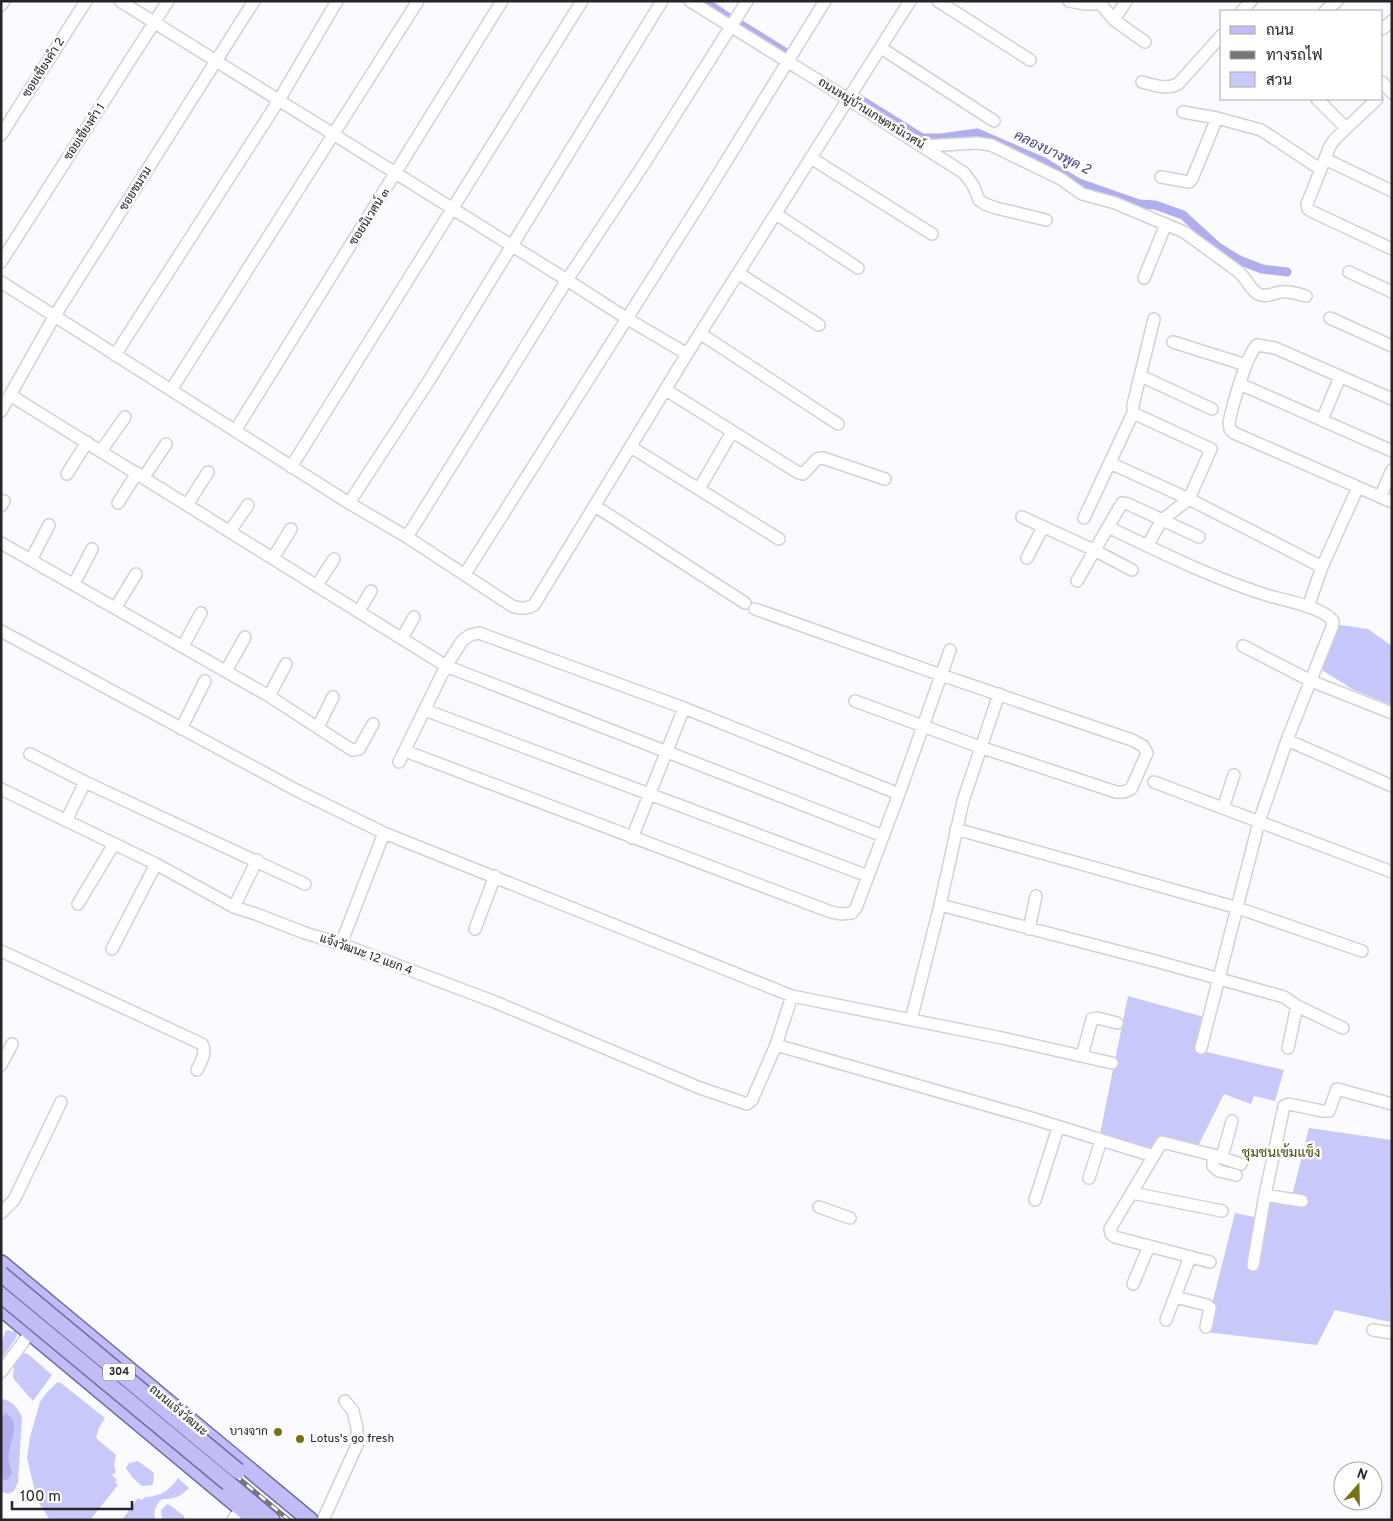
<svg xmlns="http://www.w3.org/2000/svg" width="1393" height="1521" viewBox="0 0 1393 1521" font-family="Overpass,Sarabun,sans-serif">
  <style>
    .green { fill: #c9c8fa }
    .forest { fill: #c7c6fa }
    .water { fill: #b1aeee }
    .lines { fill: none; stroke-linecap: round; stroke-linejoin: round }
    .canal { stroke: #b1aeee; stroke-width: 9 }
    .minor-casing { stroke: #d1d1d8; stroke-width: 14 }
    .major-casing { stroke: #6f6ba9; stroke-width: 18 }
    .minor { stroke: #fff; stroke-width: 11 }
    .major { stroke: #c1bcf5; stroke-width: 15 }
    .rail-casing { stroke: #767679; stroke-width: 4.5 }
    .rail { stroke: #fff; stroke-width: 2.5; stroke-dasharray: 8; stroke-linecap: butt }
    .major-bridge-casing { stroke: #6f6ba9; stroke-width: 18; stroke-linecap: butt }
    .major-bridge { stroke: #c1bcf5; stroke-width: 15 }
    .poi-dot { fill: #777214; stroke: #fff; stroke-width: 2 }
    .labels { text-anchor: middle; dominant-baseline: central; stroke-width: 5; stroke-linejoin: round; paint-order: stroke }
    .shield { fill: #fff; stroke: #666668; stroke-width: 1 }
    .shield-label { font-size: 11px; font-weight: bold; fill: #252527 }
    .street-label { font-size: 12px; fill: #252527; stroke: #fff }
    .poi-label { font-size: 12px; fill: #252527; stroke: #fff; text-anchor: end }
    .water-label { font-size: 14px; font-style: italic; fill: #483e89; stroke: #fff }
    .neighbourhood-label { font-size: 14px; fill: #4a4604; stroke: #fff }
  </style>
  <rect width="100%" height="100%" fill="#fafaff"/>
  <!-- green -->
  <path class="green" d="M 1128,996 L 1204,1017 L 1194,1049 L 1284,1070 L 1275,1101 L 1254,1096 L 1251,1104 L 1224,1094 L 1196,1150 L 1160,1138 L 1154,1149 L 1100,1134 Z
    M 1309,1128 L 1392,1140 L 1392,1290 L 1390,1290 L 1390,1322 L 1335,1310 L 1317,1345 L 1205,1332 L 1235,1213 L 1263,1219 L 1267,1195 L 1291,1200 Z
    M 6,1330 L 16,1332 L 17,1336 L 1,1360 L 1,1345 Z
    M 24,1353 L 28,1354 L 52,1375 L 33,1401 L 13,1378 L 14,1365 Z
    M 58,1382 L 61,1383 L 105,1418 L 99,1428 L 96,1438 L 116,1455 L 114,1465 L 116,1472 L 112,1475 L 117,1480 L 115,1482 L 118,1485 L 90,1520 L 50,1520 L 37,1500 L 27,1458 L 30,1437 L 40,1402 L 48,1391 Z
    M 4,1399 C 14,1403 18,1408 22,1417 L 18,1482 L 14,1491 L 8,1494 L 1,1491 L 1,1401 Z
    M 138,1461 L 154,1473 L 153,1485 L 142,1486 L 132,1477 L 126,1468 L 129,1463 Z
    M 178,1478 L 189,1488 C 180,1497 175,1499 162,1499 C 156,1505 152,1512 156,1520 L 122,1520 L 138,1498 L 141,1500 L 145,1497 C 161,1496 169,1491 178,1478 Z
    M 167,1504 L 170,1505 L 184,1516 L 185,1520 L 162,1520 L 161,1510 Z"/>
  <!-- forest -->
  <path class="forest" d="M 1334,624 L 1368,629 L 1392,646 L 1392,705 L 1354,690 L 1320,669 Z"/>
  <!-- water -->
  <path class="water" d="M 5,1413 C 25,1422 6,1445 9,1461 C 9,1465 11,1469 12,1473 L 7,1480 L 1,1479 L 1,1419 Z"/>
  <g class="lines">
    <!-- canal -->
    <path class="canal" d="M 704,1 L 729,18
      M 738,23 L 788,54
      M 858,98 L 922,138 L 941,138 L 977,133 L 1044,162 L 1079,183 L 1139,204 L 1155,205 L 1183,215 L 1218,247 L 1239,260 L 1262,269 L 1287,272"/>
    <!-- minor casing -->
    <g class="minor-casing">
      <path id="minor" d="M 120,1 L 567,280 L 626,318 L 687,354
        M 690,1 L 848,99 L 964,173 L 973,185 L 979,200 L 985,204 L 996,208 L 1046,220
        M 938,1 L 1030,60
        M 1069,1 L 1084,4 L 1101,4
        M 1101,4 L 1114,20 L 1145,42
        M 1,5 L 4,1
        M 1242,11 L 1251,1
        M 1325,11 L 1337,1
        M 1114,20 L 1126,1
        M 1382,29 L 1392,21
        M 881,48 L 994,121
        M 1142,82 C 1154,85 1166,90 1178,84 L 1222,35
        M 1382,82 L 1392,93
        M 1317,99 L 1346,128
        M 1377,99 L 1335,139 L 1330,146 L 1307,204 L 1308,209 L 1313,212 L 1392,249
        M 1183,112 L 1217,118 L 1261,130 L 1320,169
        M 1,135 L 86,1
        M 924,146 L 977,143 L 991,145 L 1061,179 L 1082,194 L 1115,203 L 1184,232 L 1239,272 C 1246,278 1250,289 1258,294 C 1267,298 1273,293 1281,292 C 1290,291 1298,294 1306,296
        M 811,158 L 932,234
        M 1325,159 L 1392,191
        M 1161,177 L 1189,182 L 1192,179 L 1217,118
        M 776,214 L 858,268
        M 1,262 L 168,1
        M 1349,272 L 1392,292
        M 738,273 L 819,325
        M 1144,278 L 1166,224
        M 1,282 L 349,503 L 407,537 L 512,606 C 521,609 526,609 534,605 L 687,354 L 910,1
        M 1330,318 L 1392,346
        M 701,334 L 838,424
        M 1173,342 L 1246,365
        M 115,355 L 279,100 L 337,1
        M 1141,376 L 1212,409
        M 1240,384 L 1392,451
        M 171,390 L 418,1
        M 666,390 L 797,472 L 803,474 L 817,459 L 823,458 L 885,479
        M 10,395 L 446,666 L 883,836
        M 1392,399 L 1275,348 L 1257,345 C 1246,356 1232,407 1229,423 L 1230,429 L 1234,433 L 1392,502
        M 1,411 L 54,317 L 254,1
        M 1133,413 L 1211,449 L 1189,499 L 1162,520 L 1147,546
        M 1322,420 L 1340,377
        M 235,431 L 502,1
        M 631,447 L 779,539
        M 101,451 L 125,417
        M 1110,463 L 1189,499 L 1322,567 L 1308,607
        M 291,467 L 582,1
        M 67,474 L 87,442
        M 144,477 L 166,444
        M 699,489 L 732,432
        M 1380,497 L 1392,470
        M 118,503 L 137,473
        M 349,503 L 430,379 L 662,1
        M 187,505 L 208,472
        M 1,506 L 4,501
        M 595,506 L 745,603
        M 1022,517 L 1094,550 L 1132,570
        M 1084,518 L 1133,413 L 1133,405 L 1154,319
        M 1108,527 L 1122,503 L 1128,504 L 1199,537
        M 230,531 L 248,505
        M 407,537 L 567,280 L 644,164 L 747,1
        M 1,543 L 269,696 L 352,750 L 359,749 L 373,724
        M 273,558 L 291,529
        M 1027,558 L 1043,527
        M 31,560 L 49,525
        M 1322,567 L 1358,487
        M 465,574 L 709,189 L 825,1
        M 1077,581 L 1108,527 C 1162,553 1216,580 1273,597 C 1289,601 1324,608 1333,621 L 1332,627 L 1287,740 L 1259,822 L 1201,1048
        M 74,584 L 92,549
        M 317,585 L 334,559
        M 116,607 L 136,574
        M 755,609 L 941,675 L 1132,740 L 1143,746 L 1147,753 L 1131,789 L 1124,792 L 1116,792 L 980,747 L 855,701
        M 359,611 L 371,591
        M 1,631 L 296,790 L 384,833 L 792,996 L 1002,1038 L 1112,1063
        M 402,638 L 414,617
        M 183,646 L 201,613
        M 1243,646 L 1311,681 L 1392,713
        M 226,671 L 245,637
        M 269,696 L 286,664
        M 425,710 L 868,876
        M 318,727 L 333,697
        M 181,729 L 205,681
        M 1287,740 L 1392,786
        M 405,751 L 831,912 L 841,914 L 852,913 L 856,908 L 899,794 L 950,650
        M 30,754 L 85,782 L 305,884
        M 399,762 L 446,666 L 462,641 L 470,635 L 479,633 L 684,708 L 899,794
        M 1154,782 L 1392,872
        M 1,789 L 156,864 L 234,907 L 256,914 L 305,933 L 341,944 L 495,1002 L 700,1088 L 747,1104 L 752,1100 L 776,1045 L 792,996
        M 1223,808 L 1234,775
        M 66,821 L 85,782
        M 956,829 L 1238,908 L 1362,951
        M 632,838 L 684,708
        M 78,904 L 114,844
        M 940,905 L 1159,962 L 1284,997 L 1297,1006 L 1343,1028
        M 234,907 L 257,860
        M 475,929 L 495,876
        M 1029,929 L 1036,896
        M 341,944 L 384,833
        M 112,949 L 156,864
        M 1,951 L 202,1044 C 207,1053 201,1061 197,1070
        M 911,1020 L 940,905 L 963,801 L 999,694
        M 776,1045 L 1028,1117 L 1153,1156
        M 1288,1048 L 1297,1006
        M 1082,1056 L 1092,1019 L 1097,1018 L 1117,1023
        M 1,1065 L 12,1044
        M 1213,1155 L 1213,1166 L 1219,1171 L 1236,1175
        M 1222,1157 L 1232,1121
        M 1089,1178 L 1101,1140
        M 1132,1193 L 1222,1211
        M 1265,1195 L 1302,1201
        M 1035,1200 L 1058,1128
        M 819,1207 L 850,1218
        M 1,1213 L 14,1200 L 61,1102
        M 1210,1262 L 1115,1237 L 1111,1234 L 1110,1229 L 1162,1142 L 1213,1155 L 1241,1164
        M 1253,1265 L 1265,1195 L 1284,1106 L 1289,1104 L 1322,1111 L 1329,1111 L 1337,1089 L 1392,1104
        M 1133,1284 L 1149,1246
        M 1175,1297 L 1207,1305 L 1210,1308 L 1206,1327
        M 1166,1320 L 1190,1257
        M 1373,1330 L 1392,1333
        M 1,1372 L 30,1333
        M 233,1520 L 241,1508
        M 323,1520 L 357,1445 L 357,1428 L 353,1411 L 345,1401"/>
    </g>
    <!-- major casing -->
    <g class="major-casing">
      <path id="major" d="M 1,1263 L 310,1520
        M 1,1308 L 255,1520
        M 228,1483 L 272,1520"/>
    </g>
    <!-- minor -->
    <use href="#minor" class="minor"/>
    <!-- major -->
    <use href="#major" class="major"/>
    <!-- rail casing -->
    <g class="rail-casing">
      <path id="rail" d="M 1,1280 L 289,1520"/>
    </g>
    <!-- rail -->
    <use href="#rail" class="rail"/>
    <!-- major-bridge casing -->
    <g class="major-bridge-casing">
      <path id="major-bridge" d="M 1,1274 L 238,1471
        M 1,1295 L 228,1483"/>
    </g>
    <!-- major-bridge -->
    <use href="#major-bridge" class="major-bridge"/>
  </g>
  <!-- markers -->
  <g class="poi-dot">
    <circle cx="278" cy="1432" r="5"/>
    <circle cx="300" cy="1439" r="5"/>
  </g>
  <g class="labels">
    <!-- shield labels -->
    <rect class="shield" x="103" y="1363.5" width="32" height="17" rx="4"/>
    <g class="shield-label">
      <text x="119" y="1372">304</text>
    </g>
    <!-- street labels -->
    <g class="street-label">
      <text transform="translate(44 68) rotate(-58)">ซอยเชียงคำ 2</text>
      <text transform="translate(871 114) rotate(32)">ถนนหมู่บ้านเกษตรนิเวศน์</text>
      <text transform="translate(85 132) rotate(-57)">ซอยเชียงคำ 1</text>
      <text transform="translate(136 189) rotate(-58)">ซอยชมรม</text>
      <text transform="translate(370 217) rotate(-58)">ซอยนิเวศน์ ๓</text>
      <text transform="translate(366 955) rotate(20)">แจ้งวัฒนะ 12 แยก 4</text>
      <text transform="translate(178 1411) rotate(40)">ถนนแจ้งวัฒนะ</text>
    </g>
    <!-- poi labels -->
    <g class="poi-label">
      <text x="268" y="1432">บางจาก</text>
      <text x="310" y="1439" text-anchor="start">Lotus's go fresh</text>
    </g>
    <!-- water labels -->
    <g class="water-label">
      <text transform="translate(1052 153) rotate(26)">คลองบางพูด 2</text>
    </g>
    <!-- neighbourhood labels -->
    <g class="neighbourhood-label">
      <text x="1281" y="1153">ชุมชนเข้มแข็ง</text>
    </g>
  </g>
  <!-- border -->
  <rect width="1393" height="1521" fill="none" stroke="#252527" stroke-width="5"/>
  <!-- legend -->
  <rect x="1220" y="10" width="162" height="90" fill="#ffffff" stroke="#a8a8a9"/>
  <rect x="1230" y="26" width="25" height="8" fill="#c1bcf5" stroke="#a8a8a9"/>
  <text x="1266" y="35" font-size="15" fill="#252527">ถนน</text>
  <rect x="1230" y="51" width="25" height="8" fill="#767679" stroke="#a8a8a9"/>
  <text x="1266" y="60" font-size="15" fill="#252527">ทางรถไฟ</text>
  <rect x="1230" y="72" width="25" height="15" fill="#c9c8fa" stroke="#a8a8a9"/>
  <text x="1266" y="85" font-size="15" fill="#252527">สวน</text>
  <!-- north arrow -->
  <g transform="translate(1358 1486) rotate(20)"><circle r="24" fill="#ffffff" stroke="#a8a8a9"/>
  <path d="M0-4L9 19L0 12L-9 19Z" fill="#777214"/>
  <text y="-8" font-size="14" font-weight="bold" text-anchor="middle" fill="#252527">N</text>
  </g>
  <!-- scale -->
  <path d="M12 1501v8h120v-8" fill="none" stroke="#252527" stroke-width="2.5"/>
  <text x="20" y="1501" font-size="15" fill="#252527" stroke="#ffffff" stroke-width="4" paint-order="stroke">100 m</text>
</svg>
